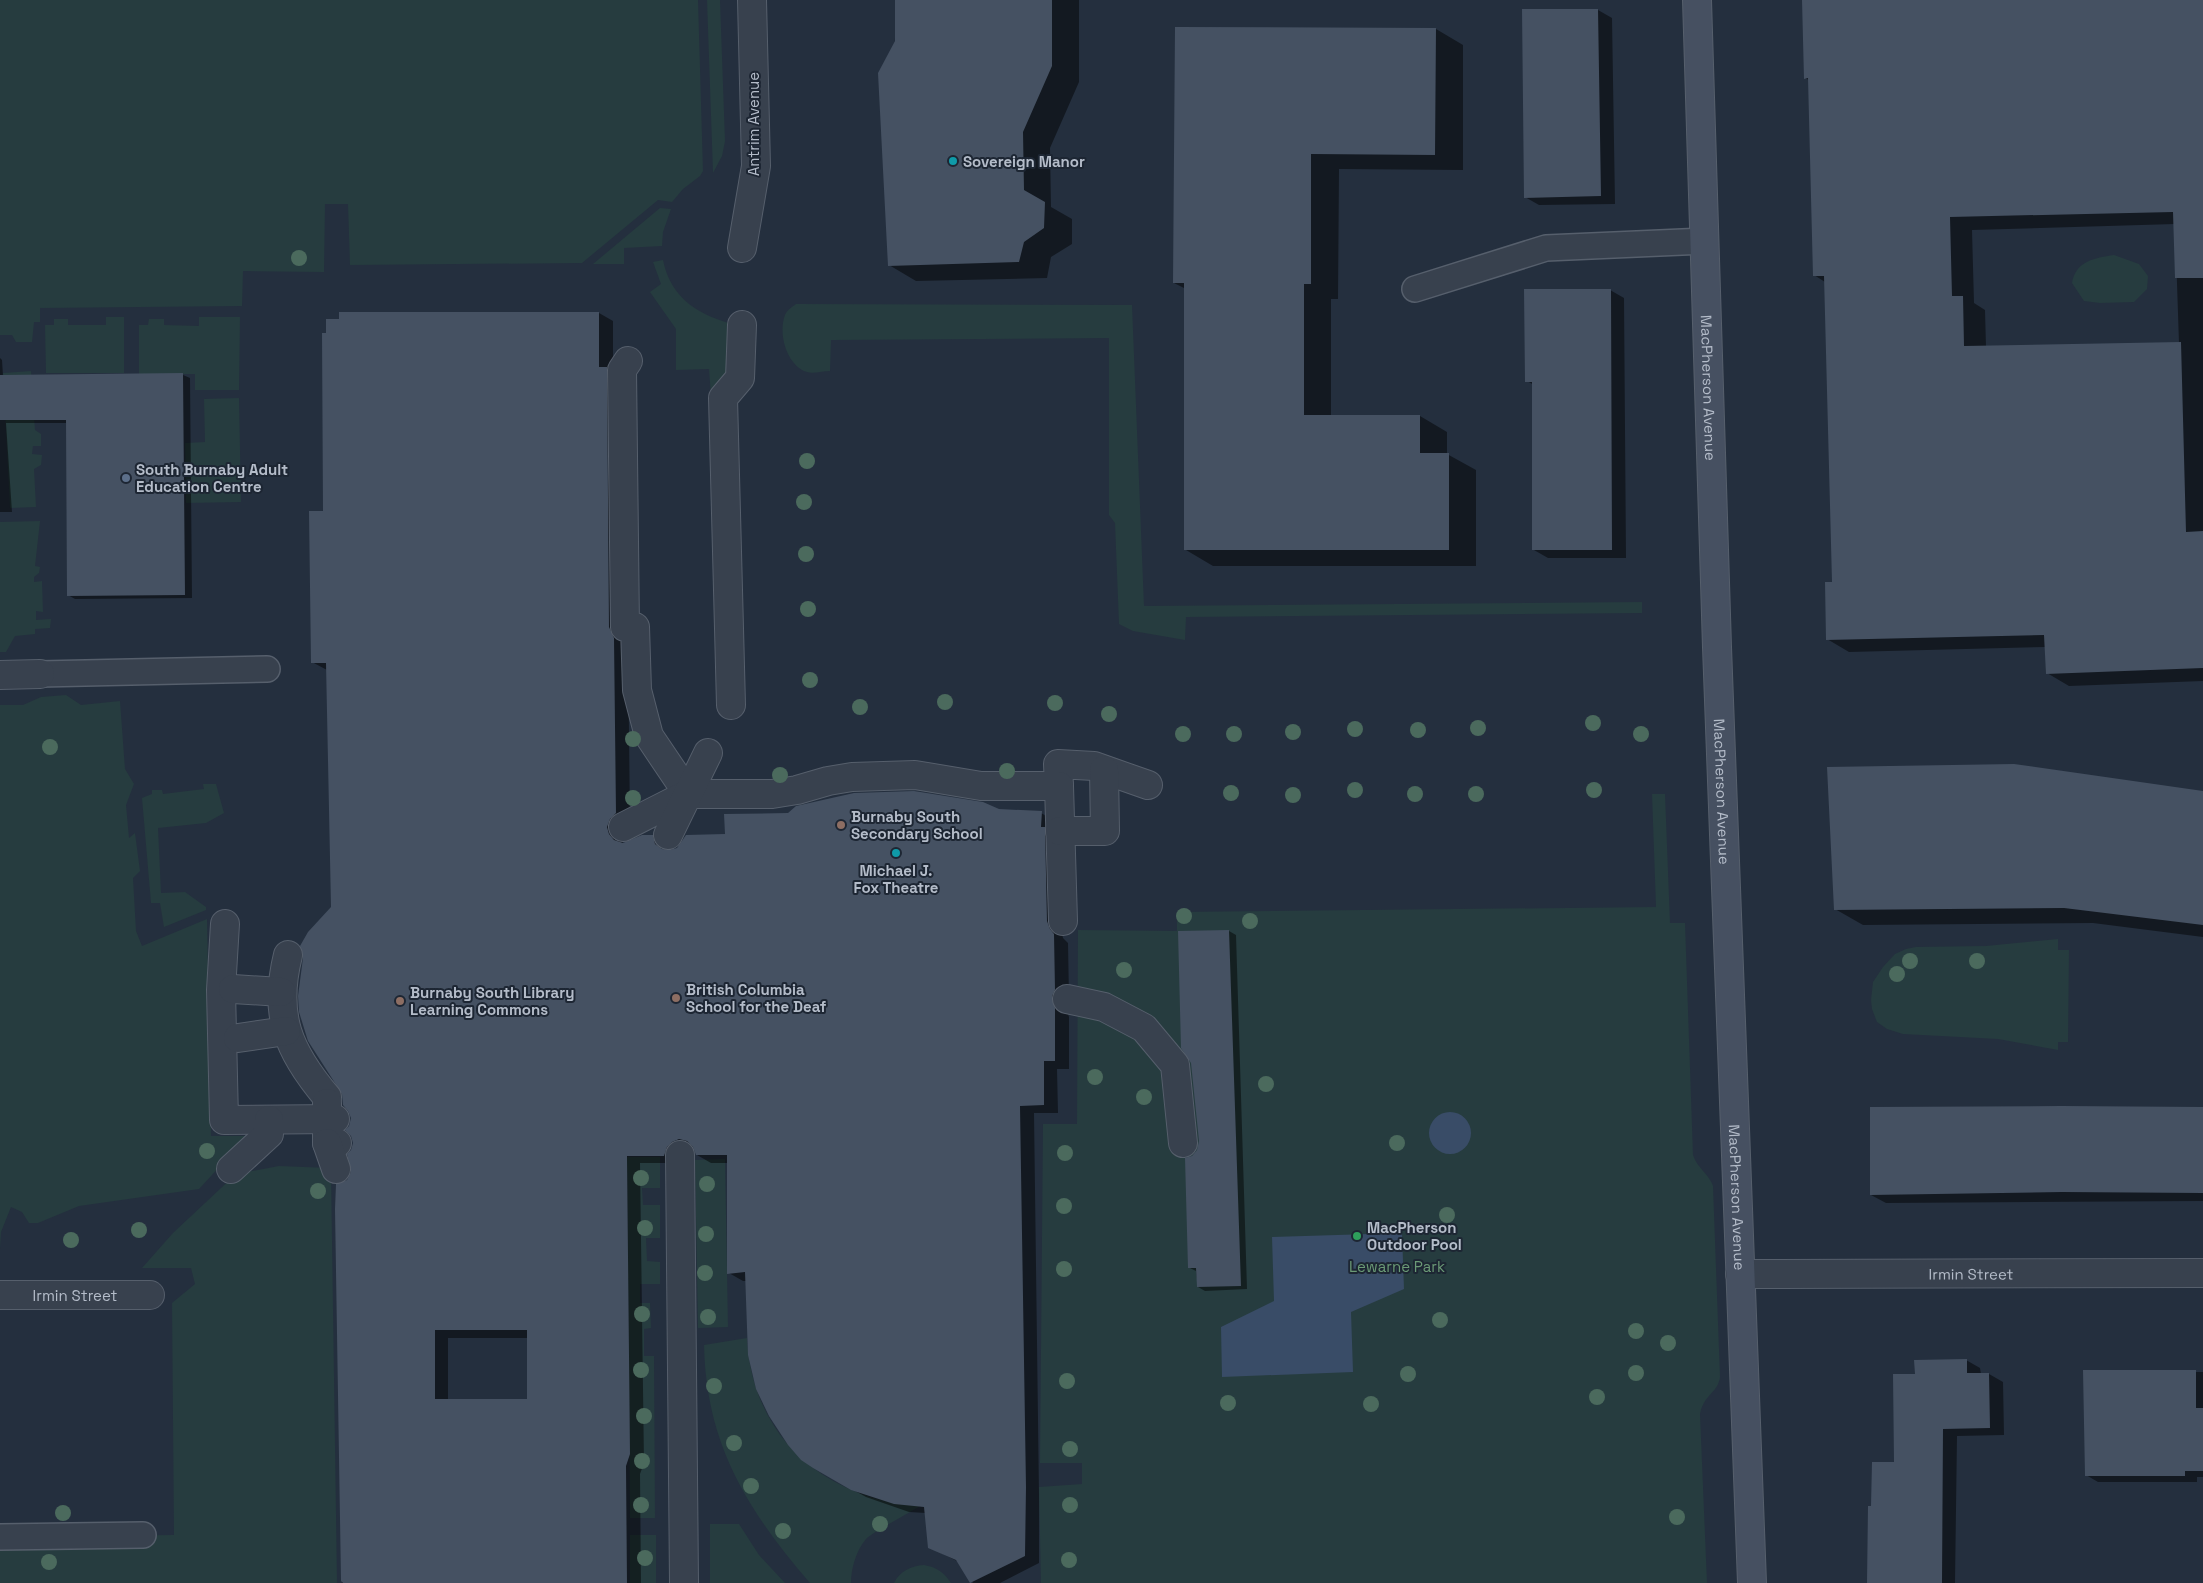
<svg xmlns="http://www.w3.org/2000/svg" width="2203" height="1583" viewBox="0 0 2203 1583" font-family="'Space Grotesk',sans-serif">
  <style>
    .green { fill: #263c3f }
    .water { fill: #394c67 }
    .shadow { fill: #0007; fill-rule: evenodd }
    .building { fill: #455162; fill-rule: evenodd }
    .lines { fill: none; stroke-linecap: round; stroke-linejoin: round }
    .lane-casing { stroke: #565f6c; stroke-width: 28 }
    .street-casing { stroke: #565f6c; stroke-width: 30 }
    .secondary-casing { stroke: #565f6c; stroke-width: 30 }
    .lane { stroke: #38414e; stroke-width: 25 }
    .street { stroke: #38414e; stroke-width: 28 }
    .secondary { stroke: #465061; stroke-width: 28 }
    .tree { fill: #4b6a5d }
    .culture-dot { fill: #0f9aa8; stroke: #1d2633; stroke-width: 2 }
    .service-dot { fill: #5c6f8a; stroke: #1d2633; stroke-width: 2 }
    .education-dot { fill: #8d6e63; stroke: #1d2633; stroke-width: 2 }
    .leisure-dot { fill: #2e9e5b; stroke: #1d2633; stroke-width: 2 }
    .labels { text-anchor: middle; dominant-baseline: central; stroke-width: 4; stroke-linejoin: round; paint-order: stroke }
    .street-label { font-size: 15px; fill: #b4bcc9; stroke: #1d2633 }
    .poi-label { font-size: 15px; font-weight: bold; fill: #b4bcc9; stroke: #1d2633; text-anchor: start }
    .park-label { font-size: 15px; fill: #6b9a76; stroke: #1d2633 }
  </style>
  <rect width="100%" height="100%" fill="#242f3e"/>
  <!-- green -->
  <path class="green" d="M 0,0 L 698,0 L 703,171 L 700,176 L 683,189 L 672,202 L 658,200 L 582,263 L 350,265 L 348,204 L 325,204 L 324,272 L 243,271 L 242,306 L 40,308 L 40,322 L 34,322 L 32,342 L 16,342 L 12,335 L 0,335 Z
    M 707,0 L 720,0 L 725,141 L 722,156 L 713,173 Z
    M 660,208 L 671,209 L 663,232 L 662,246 L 624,248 L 624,264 L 593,264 Z
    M 2114,255 L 2139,264 L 2148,276 L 2147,289 L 2134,302 L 2100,303 L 2084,301 L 2072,283 C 2076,261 2094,258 2114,255 Z
    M 663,260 C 671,300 701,316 736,325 L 736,371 L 711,396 L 709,369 L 676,370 L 676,329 L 650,292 L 661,284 L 653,262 Z
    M 796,304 L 1132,305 L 1144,606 L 1642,602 L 1642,613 L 1186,617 L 1185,640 L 1133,631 L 1119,624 L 1115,523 L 1109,515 L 1109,338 L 831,340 L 830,371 C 823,371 813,374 807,372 C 786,365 778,333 785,315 C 787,310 792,307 796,304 Z
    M 106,317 L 124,317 L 124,373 L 46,373 L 45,325 L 54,325 L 54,319 L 68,319 L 68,325 L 106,325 Z
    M 199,317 L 240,317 L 239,390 L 195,390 L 195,374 L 139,374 L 139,325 L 148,325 L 149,319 L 164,319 L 164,325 L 199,326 Z
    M 31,371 L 35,430 L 41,434 L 41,446 L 33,446 L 32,454 L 42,455 L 41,465 L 34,469 L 36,507 L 10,508 L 3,373 Z
    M 239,398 L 241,502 L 186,503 L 185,443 L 205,442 L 204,399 Z
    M 40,521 L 35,566 L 40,567 L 39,573 L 34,577 L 34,582 L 42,581 L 43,612 L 36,611 L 36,620 L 51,619 L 50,628 L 35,629 L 35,634 L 15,636 L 6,652 L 0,652 L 0,522 Z
    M 66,695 L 81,705 L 120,701 L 125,769 L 134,784 L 126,805 L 129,838 L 135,833 L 140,871 L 133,878 L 136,931 L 142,946 L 207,919 L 211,1136 L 248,1136 L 199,1189 L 79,1206 L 38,1223 L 29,1223 L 22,1212 L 11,1207 L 1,1232 L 0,1249 L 0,705 L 23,705 L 41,697 Z
    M 203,784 L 216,784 L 224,813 L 206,823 L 158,828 L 161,893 L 185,892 L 206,907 L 206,910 L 164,927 L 160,903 L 151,903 L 142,798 L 152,794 L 152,790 L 162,790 L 163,794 L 204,789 Z
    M 1652,794 L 1665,794 L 1670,923 L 1685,923 L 1693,1155 C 1697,1168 1709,1174 1713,1186 L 1720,1377 C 1718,1393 1704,1394 1700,1414 L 1707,1583 L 1041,1583 L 1039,1487 L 1082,1484 L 1082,1463 L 1040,1463 L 1043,1124 L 1077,1124 L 1078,930 L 1177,931 L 1177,912 L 1656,907 Z
    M 2058,939 L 2058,950 L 2069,950 L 2068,1042 L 2058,1042 L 2058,1050 L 1998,1039 L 1903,1034 L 1887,1029 L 1877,1022 L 1872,1009 L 1871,1000 L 1873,982 L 1883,967 L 1895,954 L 1906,949 L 1916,947 L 1986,946 Z
    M 627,1157 L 660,1157 L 660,1188 L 642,1188 L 643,1205 L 660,1205 L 660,1238 L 646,1238 L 647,1261 L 660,1262 L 660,1284 L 640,1284 L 640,1303 L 650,1303 L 651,1328 L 644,1329 L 644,1356 L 654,1356 L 655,1518 L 630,1518 Z
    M 725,1159 L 728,1327 L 698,1328 L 695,1160 Z
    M 279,1166 L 329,1168 L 331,1172 L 337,1583 L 0,1583 L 0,1537 L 174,1535 L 172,1303 L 195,1284 L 191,1268 L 142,1268 L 173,1233 L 236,1174 Z
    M 747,1338 C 752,1437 824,1499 920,1506 C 908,1514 874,1531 866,1539 C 856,1551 851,1568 851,1583 L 810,1583 C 747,1510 706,1444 704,1345 Z
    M 710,1524 L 739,1524 L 759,1555 L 785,1583 L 710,1583 Z
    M 630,1535 L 656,1535 L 656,1583 L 630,1583 Z
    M 924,1565 C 936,1567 944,1572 951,1583 L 894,1583 C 900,1571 911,1566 924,1565 Z"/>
  <!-- water -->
  <path class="water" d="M1429 1133a21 21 0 1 1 42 0a21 21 0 1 1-42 0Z
    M 1402,1233 L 1404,1289 L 1351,1312 L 1353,1372 L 1222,1377 L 1221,1327 L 1274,1301 L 1272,1237 Z"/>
  <!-- shadow -->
  <path class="shadow" d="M 896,0 L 1079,0 L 1079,82 L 1050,148 L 1051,207 L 1072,219 L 1072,244 L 1051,257 L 1047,278 L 916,281 L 889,265 Z
    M 1803,0 L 2203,0 L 2203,681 L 2069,686 L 2047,673 L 2046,647 L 1849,652 L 1827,639 L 1833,583 L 1825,282 L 1814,275 L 1809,80 L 1805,78 ZM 2175,224 L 2179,343 L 1986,347 L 1985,310 L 1974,303 L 1972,230 Z
    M 1598,10 L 1612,18 L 1615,204 L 1539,205 L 1525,197 Z
    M 1436,29 L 1463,45 L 1463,170 L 1339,169 L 1338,299 L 1331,299 L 1331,416 L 1420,416 L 1447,432 L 1447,454 L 1476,470 L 1476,566 L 1213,566 L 1186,550 L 1186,289 L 1174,283 Z
    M 1610,290 L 1624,298 L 1626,558 L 1548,558 L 1534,550 L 1534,385 L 1527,381 Z
    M 599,313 L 613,321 L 613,372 L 628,647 L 630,821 L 621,834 L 623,844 L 652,836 L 667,844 L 669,852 L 726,835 L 999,810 L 1041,813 L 1055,821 L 1061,930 L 1063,938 L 1068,943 L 1069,998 L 1065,1005 L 1069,1017 L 1069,1069 L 1057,1069 L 1058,1113 L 1034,1113 L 1039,1495 L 1039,1563 L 1000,1583 L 973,1583 L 959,1562 L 929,1547 L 926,1513 L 909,1512 L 866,1497 L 813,1467 L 747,1281 L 743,1281 L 729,1273 L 728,1163 L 711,1163 L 697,1155 L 694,1147 L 686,1149 L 678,1163 L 640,1163 L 644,1463 L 640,1474 L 641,1583 L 342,1583 L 336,1209 L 352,1173 L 352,1151 L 354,1142 L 350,1127 L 352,1118 L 344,1094 L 332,908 L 327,670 L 312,662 L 324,512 ZM 448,1338 L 528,1338 L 528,1400 L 448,1401 Z
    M 0,358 L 2,360 L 3,376 L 183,375 L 190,378 L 192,598 L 75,599 L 68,595 L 67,423 L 6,423 L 12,512 L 0,512 Z
    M 2203,792 L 2203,937 L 2093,923 L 1863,925 L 1835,909 Z
    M 1229,931 L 1236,935 L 1247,1289 L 1205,1291 L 1198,1287 L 1196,1271 L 1190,1268 L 1192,1157 L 1198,1150 L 1200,1141 L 1179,932 Z
    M 2203,1109 L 2203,1201 L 1886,1203 L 1871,1195 Z
    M 1966,1360 L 1980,1368 L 1981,1374 L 1989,1374 L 2003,1382 L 2004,1435 L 1957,1436 L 1955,1583 L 1868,1583 L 1872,1507 L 1895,1463 L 1916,1376 Z
    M 2084,1372 L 2203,1372 L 2203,1477 L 2197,1477 L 2197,1482 L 2098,1482 L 2086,1475 Z"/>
  <!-- building -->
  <path class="building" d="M 895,0 L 1052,0 L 1052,66 L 1023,132 L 1024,190 L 1045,202 L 1044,228 L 1024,242 L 1019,262 L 888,266 L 878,73 L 895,41 Z
    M 1802,0 L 2203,0 L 2203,278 L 2175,278 L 2173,212 L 1950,217 L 1952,296 L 1963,296 L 1964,346 L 2181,342 L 2186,532 L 2203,531 L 2203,668 L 2046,674 L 2044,635 L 1826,640 L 1825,582 L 1832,582 L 1824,276 L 1813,276 L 1808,78 L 1804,79 Z
    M 1522,9 L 1598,9 L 1601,196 L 1524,198 Z
    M 1175,27 L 1436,28 L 1435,155 L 1311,154 L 1311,284 L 1304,284 L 1304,415 L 1420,415 L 1420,453 L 1449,453 L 1449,550 L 1184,550 L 1184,283 L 1173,283 Z
    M 1524,289 L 1611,289 L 1612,550 L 1532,550 L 1532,382 L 1525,382 Z
    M 339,312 L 599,312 L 599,367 L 607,367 L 609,627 L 614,638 L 616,813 L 610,819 L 607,827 L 609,834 L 614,840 L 623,843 L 642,835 L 653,835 L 655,844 L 662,849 L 670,850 L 677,848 L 686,835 L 725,834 L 724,814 L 788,813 L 796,806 L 854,793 L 914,791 L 983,802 L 999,809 L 1042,811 L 1041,827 L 1045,827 L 1047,921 L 1050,929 L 1054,934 L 1055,990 L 1052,996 L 1055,1008 L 1055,1061 L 1044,1061 L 1044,1105 L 1020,1106 L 1026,1487 L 1025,1556 L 970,1583 L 956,1560 L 928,1548 L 924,1507 L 894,1504 L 851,1490 L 813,1468 L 801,1460 L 788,1445 L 769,1416 L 756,1389 L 748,1355 L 745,1272 L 727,1274 L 727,1155 L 696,1155 L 693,1147 L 687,1141 L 679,1139 L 672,1142 L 667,1147 L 664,1156 L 627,1156 L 630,1454 L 626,1466 L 627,1583 L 343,1583 L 341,1581 L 335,1209 L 336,1184 L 347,1180 L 351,1172 L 347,1154 L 351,1150 L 353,1143 L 351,1136 L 345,1130 L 349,1126 L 351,1118 L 348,1111 L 343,1105 L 342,1094 L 308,1041 L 299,1012 L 298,996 L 303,958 L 300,946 L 308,932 L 331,907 L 326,663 L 311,663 L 309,511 L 323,511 L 322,333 L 326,333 L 326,319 L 339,319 ZM 435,1330 L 527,1330 L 527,1399 L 435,1399 Z
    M 183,373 L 185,595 L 67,596 L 66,420 L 0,420 L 0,375 Z
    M 2014,764 L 2203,791 L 2203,925 L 2064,908 L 1834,910 L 1827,767 Z
    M 1229,930 L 1241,1286 L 1197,1287 L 1196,1268 L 1188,1268 L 1185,1158 L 1192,1156 L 1197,1150 L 1199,1141 L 1191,1063 L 1181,1048 L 1178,931 Z
    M 2061,1106 L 2203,1107 L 2203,1193 L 2062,1192 L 1870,1195 L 1870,1107 Z
    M 1967,1359 L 1967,1373 L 1989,1373 L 1990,1428 L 1943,1429 L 1942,1583 L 1867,1583 L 1868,1506 L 1871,1506 L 1872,1462 L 1894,1462 L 1893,1374 L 1915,1374 L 1914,1360 Z
    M 2083,1370 L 2196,1370 L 2196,1408 L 2203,1408 L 2203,1471 L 2185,1471 L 2185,1476 L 2085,1476 Z"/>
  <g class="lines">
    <!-- lane casing -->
    <g class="lane-casing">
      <path id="lane" d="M 1415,289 L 1546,248 L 1705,241
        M 40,674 L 267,669
        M 0,1537 L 143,1535"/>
    </g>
    <!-- street casing -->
    <g class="street-casing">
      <g id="street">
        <path d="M 742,248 L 756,166 L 752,0"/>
        <path d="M 628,361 L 622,370 L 625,627 L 635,627 L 637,690 L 649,736 L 688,794"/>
        <path d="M 0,675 L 40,674"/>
        <path d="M 731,705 L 723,398 L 740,378 L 742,325"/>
        <path d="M 1059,786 L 1058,764 L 1094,766 L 1148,785"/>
        <path d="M 623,827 L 688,794 L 772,794 L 797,790 L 828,781 L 852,777 L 915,775 L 981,786 L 1059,786 L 1063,921"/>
        <path d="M 1060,831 L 1105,831 L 1104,770"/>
        <path d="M 668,835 L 708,753"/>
        <path d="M 225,924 L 221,990 L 224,1120 L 335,1119"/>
        <path d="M 288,955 C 273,1015 288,1051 327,1097"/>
        <path d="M 233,989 L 281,992"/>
        <path d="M 1067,999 L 1104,1007 L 1144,1028 L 1175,1065 L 1183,1143"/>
        <path d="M 238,1038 L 286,1031"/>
        <path d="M 327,1103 L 327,1143 L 337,1143"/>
        <path d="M 327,1143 L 336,1169"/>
        <path d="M 680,1155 L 684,1583"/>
        <path d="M 231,1169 L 269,1134 L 269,1120"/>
        <path id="s1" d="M 1740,1274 L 2203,1273"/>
        <path id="s2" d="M 0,1295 L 150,1295"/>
      </g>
    </g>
    <!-- secondary casing -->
    <g class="secondary-casing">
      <g id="secondary">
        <path id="s3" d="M 1697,0 L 1717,647 L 1752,1583"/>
      </g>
    </g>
    <!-- lane -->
    <use href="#lane" class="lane"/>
    <!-- street -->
    <use href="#street" class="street"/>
    <!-- secondary -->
    <use href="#secondary" class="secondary"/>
  </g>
  <!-- trees -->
  <g class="tree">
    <circle cx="299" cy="258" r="8"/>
    <circle cx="807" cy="461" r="8"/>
    <circle cx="804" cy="502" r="8"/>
    <circle cx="806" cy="554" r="8"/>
    <circle cx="808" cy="609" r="8"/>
    <circle cx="810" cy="680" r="8"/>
    <circle cx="945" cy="702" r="8"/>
    <circle cx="1055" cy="703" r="8"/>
    <circle cx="860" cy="707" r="8"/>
    <circle cx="1109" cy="714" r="8"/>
    <circle cx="1593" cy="723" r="8"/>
    <circle cx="1478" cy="728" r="8"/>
    <circle cx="1355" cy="729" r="8"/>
    <circle cx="1418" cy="730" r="8"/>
    <circle cx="1293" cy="732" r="8"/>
    <circle cx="1183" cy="734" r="8"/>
    <circle cx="1234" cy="734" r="8"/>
    <circle cx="1641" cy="734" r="8"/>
    <circle cx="633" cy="739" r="8"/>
    <circle cx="50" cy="747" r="8"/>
    <circle cx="1007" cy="771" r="8"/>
    <circle cx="780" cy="775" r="8"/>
    <circle cx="1355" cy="790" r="8"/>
    <circle cx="1594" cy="790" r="8"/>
    <circle cx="1231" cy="793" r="8"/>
    <circle cx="1415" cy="794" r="8"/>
    <circle cx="1476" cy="794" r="8"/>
    <circle cx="1293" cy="795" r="8"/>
    <circle cx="633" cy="798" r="8"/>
    <circle cx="1184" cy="916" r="8"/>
    <circle cx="1250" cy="921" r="8"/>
    <circle cx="1910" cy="961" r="8"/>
    <circle cx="1977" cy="961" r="8"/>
    <circle cx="1124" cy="970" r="8"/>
    <circle cx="1897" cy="974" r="8"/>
    <circle cx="1095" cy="1077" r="8"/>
    <circle cx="1266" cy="1084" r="8"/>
    <circle cx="1144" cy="1097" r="8"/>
    <circle cx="1397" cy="1143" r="8"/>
    <circle cx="207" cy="1151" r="8"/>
    <circle cx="1065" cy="1153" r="8"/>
    <circle cx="641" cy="1178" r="8"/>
    <circle cx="707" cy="1184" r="8"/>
    <circle cx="318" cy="1191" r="8"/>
    <circle cx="1064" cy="1206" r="8"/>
    <circle cx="1447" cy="1215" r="8"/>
    <circle cx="645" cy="1228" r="8"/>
    <circle cx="139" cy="1230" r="8"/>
    <circle cx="706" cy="1234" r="8"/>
    <circle cx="71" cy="1240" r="8"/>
    <circle cx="1064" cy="1269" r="8"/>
    <circle cx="705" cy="1273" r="8"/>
    <circle cx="642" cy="1314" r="8"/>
    <circle cx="708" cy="1317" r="8"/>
    <circle cx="1440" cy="1320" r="8"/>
    <circle cx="1636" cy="1331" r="8"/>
    <circle cx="1668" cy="1343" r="8"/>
    <circle cx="641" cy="1370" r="8"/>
    <circle cx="1636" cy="1373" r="8"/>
    <circle cx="1408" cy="1374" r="8"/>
    <circle cx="1067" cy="1381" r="8"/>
    <circle cx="714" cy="1386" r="8"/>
    <circle cx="1597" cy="1397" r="8"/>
    <circle cx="1228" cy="1403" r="8"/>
    <circle cx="1371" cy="1404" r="8"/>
    <circle cx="644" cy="1416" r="8"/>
    <circle cx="734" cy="1443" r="8"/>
    <circle cx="1070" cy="1449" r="8"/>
    <circle cx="642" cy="1461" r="8"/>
    <circle cx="751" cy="1486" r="8"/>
    <circle cx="641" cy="1505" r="8"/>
    <circle cx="1070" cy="1505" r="8"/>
    <circle cx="63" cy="1513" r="8"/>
    <circle cx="1677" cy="1517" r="8"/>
    <circle cx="880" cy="1524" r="8"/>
    <circle cx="783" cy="1531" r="8"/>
    <circle cx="645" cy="1558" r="8"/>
    <circle cx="1069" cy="1560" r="8"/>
    <circle cx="49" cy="1562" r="8"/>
  </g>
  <!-- markers -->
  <g class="culture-dot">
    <circle cx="953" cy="161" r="5"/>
    <circle cx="896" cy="853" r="5"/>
  </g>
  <circle class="service-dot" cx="126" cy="478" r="5"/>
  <g class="education-dot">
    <circle cx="841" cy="825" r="5"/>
    <circle cx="676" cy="998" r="5"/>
    <circle cx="400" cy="1001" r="5"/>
  </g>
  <circle class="leisure-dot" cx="1357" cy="1236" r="5"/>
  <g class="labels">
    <!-- street labels -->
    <g class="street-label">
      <text transform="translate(753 124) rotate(-90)">Antrim Avenue</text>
      <text stroke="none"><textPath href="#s3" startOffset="388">MacPherson Avenue</textPath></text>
      <text stroke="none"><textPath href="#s3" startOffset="792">MacPherson Avenue</textPath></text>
      <text stroke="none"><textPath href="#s3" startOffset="1198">MacPherson Avenue</textPath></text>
      <text stroke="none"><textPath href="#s1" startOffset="231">Irmin Street</textPath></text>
      <text stroke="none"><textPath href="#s2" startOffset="75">Irmin Street</textPath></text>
    </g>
    <!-- poi labels -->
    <g class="poi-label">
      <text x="963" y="161">Sovereign Manor</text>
      <text x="136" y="469">South Burnaby Adult<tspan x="136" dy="17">Education Centre</tspan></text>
      <text x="851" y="816">Burnaby South<tspan x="851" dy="17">Secondary School</tspan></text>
      <text x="896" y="870" text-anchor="middle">Michael J.<tspan x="896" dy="17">Fox Theatre</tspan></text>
      <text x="686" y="989">British Columbia<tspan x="686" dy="17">School for the Deaf</tspan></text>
      <text x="410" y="992">Burnaby South Library<tspan x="410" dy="17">Learning Commons</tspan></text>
      <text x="1367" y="1227">MacPherson<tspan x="1367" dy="17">Outdoor Pool</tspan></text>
    </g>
    <!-- park labels -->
    <g class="park-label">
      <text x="1397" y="1266">Lewarne Park</text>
    </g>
  </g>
</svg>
